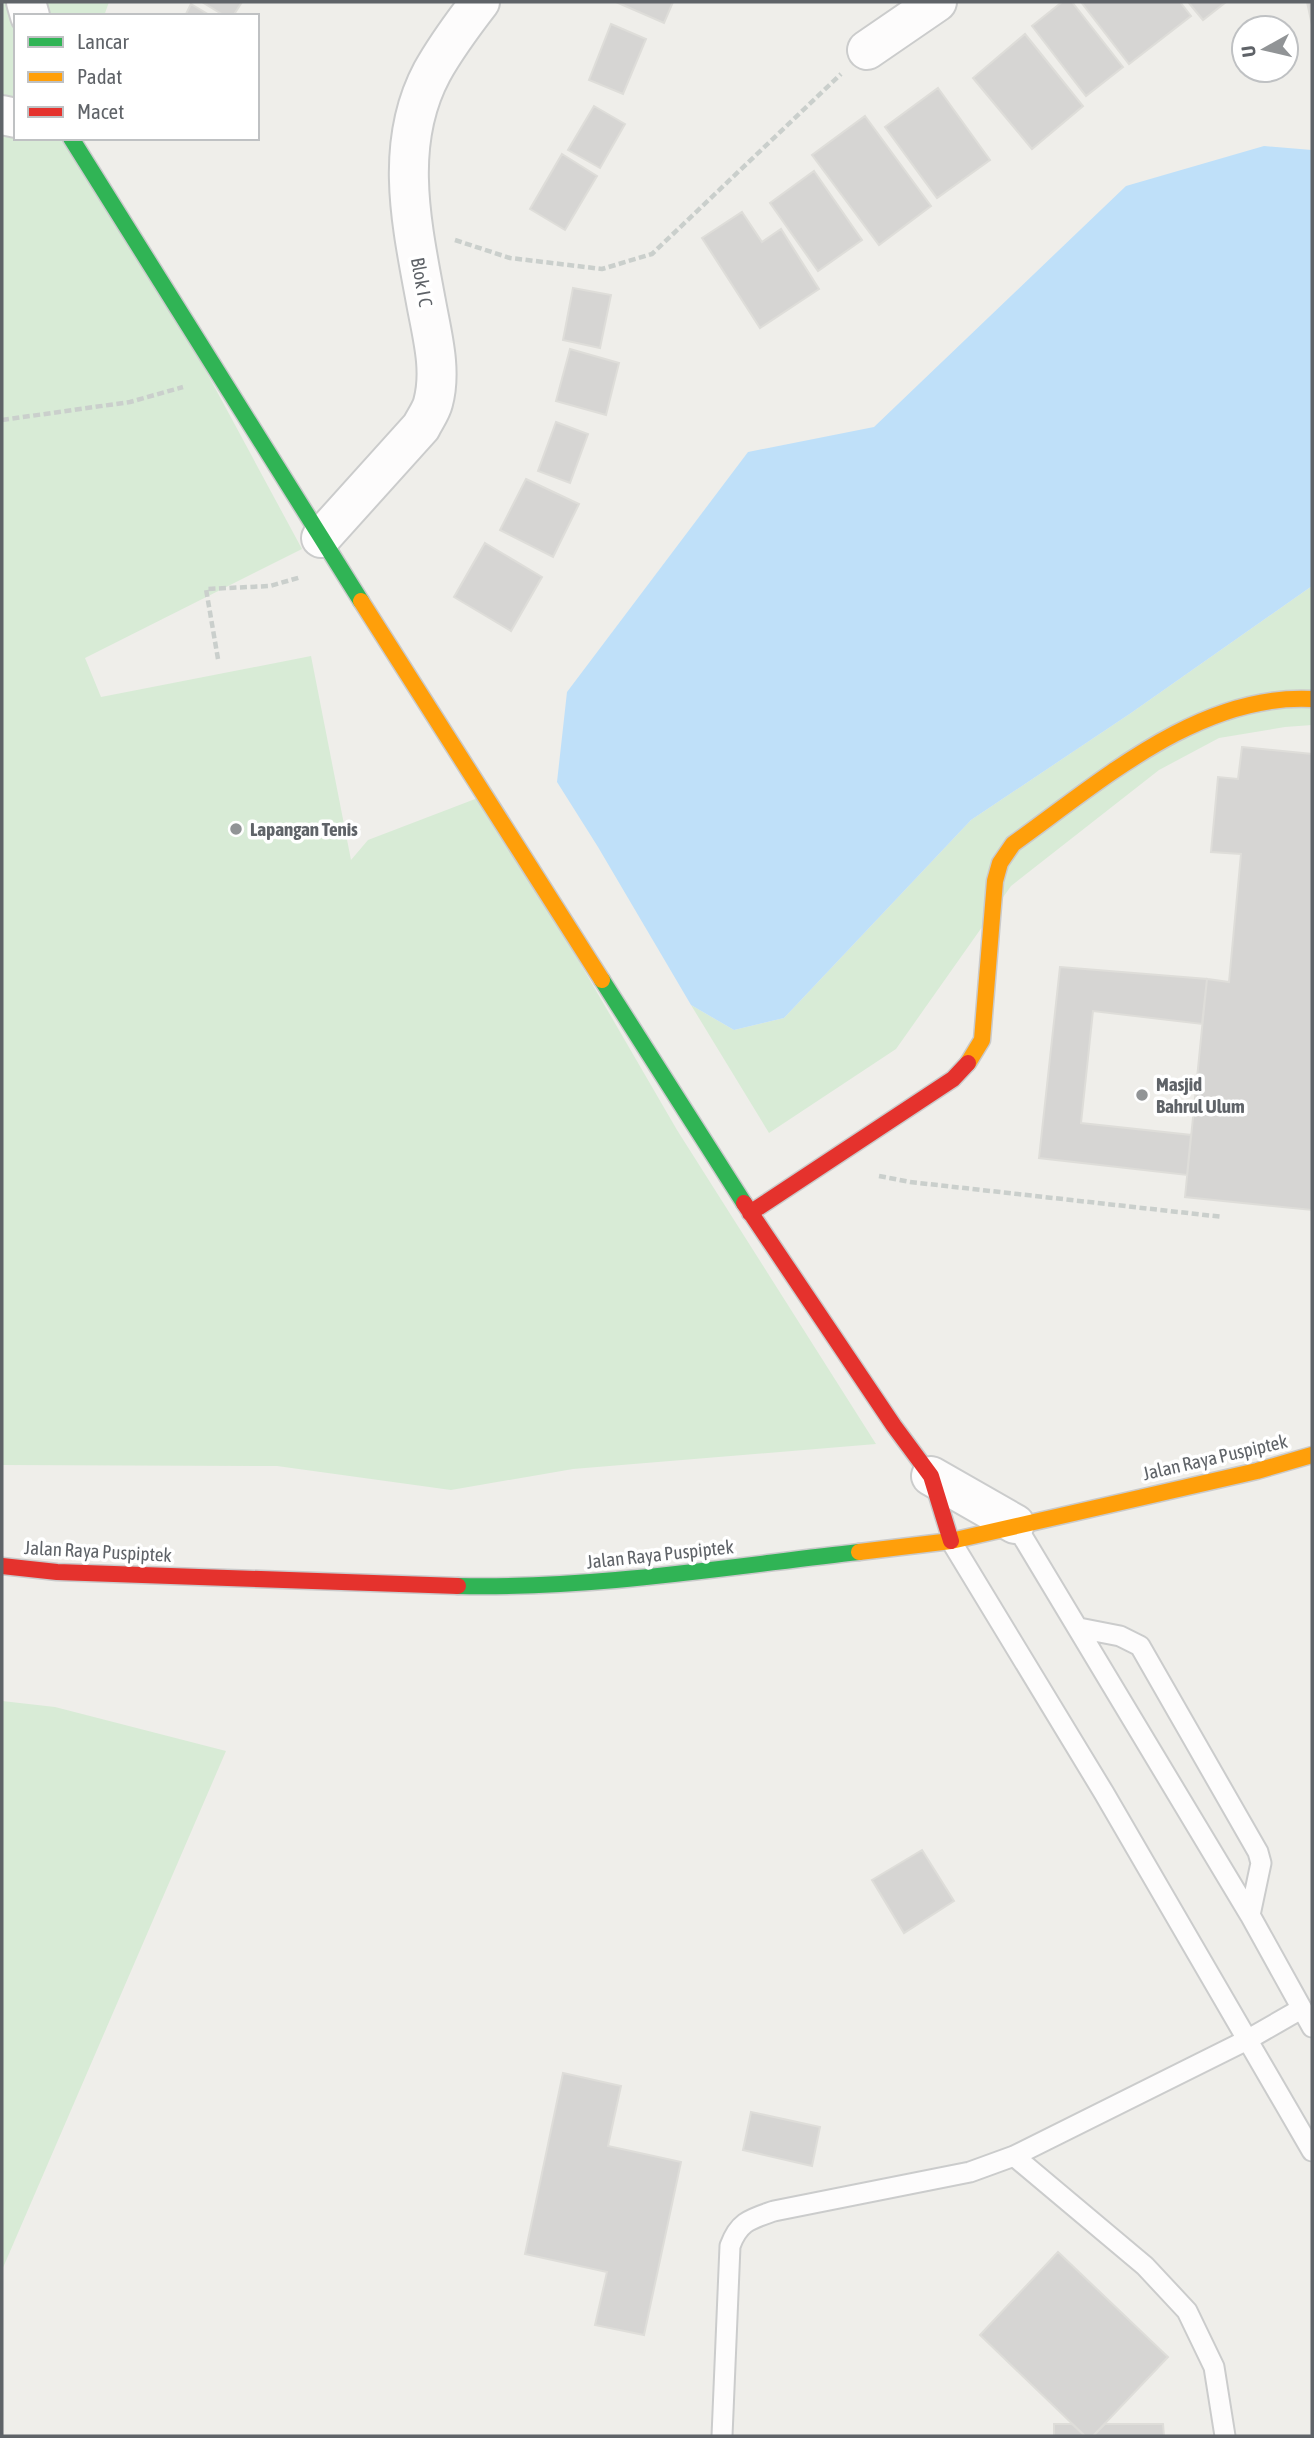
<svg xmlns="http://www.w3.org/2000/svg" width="1314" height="2438" viewBox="0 0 1314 2438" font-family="'Asap Condensed',sans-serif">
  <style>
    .green { fill: #d8ebd6 }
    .water { fill: #bfe0f9 }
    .building { fill: #d6d5d3; stroke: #deddd9; stroke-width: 2 }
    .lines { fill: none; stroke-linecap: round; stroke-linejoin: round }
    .lane-casing { stroke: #cbcccc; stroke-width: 23 }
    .street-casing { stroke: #cbcccc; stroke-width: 42 }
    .fast-casing { stroke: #cacacb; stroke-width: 19 }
    .slow-casing { stroke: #cacacb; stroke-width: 19 }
    .jam-casing { stroke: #cacacb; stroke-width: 19 }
    .path { stroke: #cacfcc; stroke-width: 4.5; stroke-dasharray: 7 3.5; stroke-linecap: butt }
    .lane { stroke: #fdfcfc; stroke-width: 19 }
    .street { stroke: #fdfcfc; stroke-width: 38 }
    .fast { stroke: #30b455; stroke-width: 16 }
    .slow { stroke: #ff9f0a; stroke-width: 16 }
    .jam { stroke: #e5322d; stroke-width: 16 }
    .poi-dot { fill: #919496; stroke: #fff; stroke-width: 2.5 }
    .labels { text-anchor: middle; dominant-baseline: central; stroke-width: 7; stroke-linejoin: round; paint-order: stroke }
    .street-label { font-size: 19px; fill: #5f6368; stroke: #fff }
    .poi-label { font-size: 19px; font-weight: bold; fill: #5f6368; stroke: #fff; text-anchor: start }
  </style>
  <rect width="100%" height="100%" fill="#efeeea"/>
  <!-- green -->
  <path class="green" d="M 2,2 L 109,2 L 104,16 L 16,16 L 16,138 L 80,138 L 302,549 L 85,658 L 101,697 L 311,656 L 351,860 L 368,840 L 483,796 L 677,1130 L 876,1444 L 573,1469 L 451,1490 L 277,1466 L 2,1465 Z
    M 1312,586 L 1312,725 L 1285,727 L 1219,738 L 1159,770 L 1011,886 L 896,1049 L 769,1133 L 691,1005 L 734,1030 L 784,1018 L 971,820 L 1131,713 Z
    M 2,1701 L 55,1707 L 226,1751 L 2,2270 Z"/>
  <!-- water -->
  <path class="water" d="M 1264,146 L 1312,150 L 1312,586 L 1131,713 L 971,820 L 784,1018 L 734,1030 L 691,1005 L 598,847 L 557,782 L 567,692 L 748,452 L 874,427 L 1126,186 Z"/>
  <!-- building -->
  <path class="building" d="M 202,2 L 242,2 L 233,16 L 225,16 Z
    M 616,2 L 673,2 L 664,23 Z
    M 1062,2 L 1072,2 L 1123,67 L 1086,96 L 1032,26 Z
    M 1081,2 L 1180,2 L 1191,16 L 1129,64 Z
    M 1188,2 L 1226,2 L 1203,20 Z
    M 1307,2 L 1312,2 L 1312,25 Z
    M 191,4 L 211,16 L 185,16 Z
    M 611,24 L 646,39 L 623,94 L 589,80 Z
    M 1025,34 L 1083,106 L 1032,149 L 973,78 Z
    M 938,88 L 990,160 L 937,198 L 885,127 Z
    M 594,106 L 625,124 L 600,168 L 568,150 Z
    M 865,116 L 931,206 L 879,245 L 812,155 Z
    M 562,154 L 597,176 L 565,230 L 530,209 Z
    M 814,171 L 862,240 L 818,271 L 770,203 Z
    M 742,212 L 762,242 L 781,229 L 819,289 L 760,328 L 702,238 Z
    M 573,288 L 611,295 L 600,348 L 563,340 Z
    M 570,349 L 619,363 L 606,415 L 556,401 Z
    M 556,422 L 588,434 L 570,483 L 538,471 Z
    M 526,479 L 579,504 L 553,557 L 500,530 Z
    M 485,543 L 542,577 L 511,631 L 454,597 Z
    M 1242,747 L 1312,754 L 1312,1210 L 1185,1197 L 1207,979 L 1229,982 L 1241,854 L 1211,852 L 1218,777 L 1238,779 Z
    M 1060,967 L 1207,979 L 1202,1024 L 1093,1011 L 1081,1123 L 1191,1135 L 1187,1175 L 1039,1158 Z
    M 922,1850 L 954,1901 L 904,1933 L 872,1880 Z
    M 563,2073 L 621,2086 L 608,2146 L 681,2162 L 644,2335 L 595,2325 L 607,2272 L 525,2254 Z
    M 751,2112 L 820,2127 L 812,2166 L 743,2150 Z
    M 1058,2252 L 1168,2357 L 1093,2436 L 1085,2436 L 980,2335 Z
    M 1054,2424 L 1072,2424 L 1085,2436 L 1054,2436 Z
    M 1105,2424 L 1163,2424 L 1164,2436 L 1093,2436 Z"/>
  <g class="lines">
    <!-- lane casing -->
    <g class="lane-casing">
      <path id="lane" d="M 1015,1524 L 1250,1915 L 1312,2027
        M 951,1541 L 1104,1793 L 1312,2151
        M 1079,1628 L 1120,1636 L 1140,1646 L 1258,1852 L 1261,1863 L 1250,1915
        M 1014,2156 L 1145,2266 L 1187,2311 L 1214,2367 L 1225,2436
        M 722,2436 L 730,2246 C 739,2221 751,2219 774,2211 L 970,2172 L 1014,2156 L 1247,2040 L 1301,2009"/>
    </g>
    <!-- street casing -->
    <g class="street-casing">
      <path id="street" d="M 26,2 L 30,16
        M 867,50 L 937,2
        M 2,115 L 16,118
        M 321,538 L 421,427 C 425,419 431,411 433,403 C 442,370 432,335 426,302 C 412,226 393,145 432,72 C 446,47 463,24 480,2
        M 931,1476 L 1015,1524"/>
    </g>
    <!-- fast casing -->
    <g class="fast-casing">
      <path id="fast" d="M 71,138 L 361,601
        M 602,980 L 744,1203
        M 458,1586 C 593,1589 726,1567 859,1552"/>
    </g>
    <!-- slow casing -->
    <g class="slow-casing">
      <path id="slow" d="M 361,601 L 602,980
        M 968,1063 L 982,1040 L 995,881 L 1000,863 L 1013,844 C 1100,782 1199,693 1312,699
        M 859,1552 L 951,1541 L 1257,1471 L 1312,1455"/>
    </g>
    <!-- jam casing -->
    <g class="jam-casing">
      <path id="jam" d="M 744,1203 L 894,1426 L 931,1476 L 951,1541
        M 750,1213 L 953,1079 L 968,1063
        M 2,1566 L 57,1572 L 458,1586"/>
    </g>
    <!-- path -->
    <path class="path" d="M 455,240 L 510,258 L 602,269 L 652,254 L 841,74
      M 2,420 L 130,402 L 183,387
      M 218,659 L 206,589 L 270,586 L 301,577
      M 879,1176 L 910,1182 L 1223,1217"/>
    <!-- lane -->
    <use href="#lane" class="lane"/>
    <!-- street -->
    <use href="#street" class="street"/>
    <!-- fast -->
    <use href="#fast" class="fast"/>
    <!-- slow -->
    <use href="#slow" class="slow"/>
    <!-- jam -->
    <use href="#jam" class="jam"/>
  </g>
  <!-- markers -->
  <g class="poi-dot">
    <circle cx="236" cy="829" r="7"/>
    <circle cx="1142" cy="1095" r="7"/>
  </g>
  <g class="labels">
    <!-- street labels -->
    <g class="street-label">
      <text transform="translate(422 282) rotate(80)">Blok I C</text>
      <text transform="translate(1215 1457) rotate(-13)">Jalan Raya Puspiptek</text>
      <text transform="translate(98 1551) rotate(3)">Jalan Raya Puspiptek</text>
      <text transform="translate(660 1554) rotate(-6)">Jalan Raya Puspiptek</text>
    </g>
    <!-- poi labels -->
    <g class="poi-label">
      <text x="250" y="829">Lapangan Tenis</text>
      <text x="1156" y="1084">Masjid<tspan x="1156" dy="22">Bahrul Ulum</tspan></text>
    </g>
  </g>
  <!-- border -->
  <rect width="1314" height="2438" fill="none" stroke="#5f6368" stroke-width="7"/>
  <!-- legend -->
  <rect x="14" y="14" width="245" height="126" fill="#ffffff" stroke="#bfc1c3" stroke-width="2"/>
  <rect x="28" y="37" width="35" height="10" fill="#30b455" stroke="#bfc1c3" stroke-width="2"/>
  <text x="77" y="49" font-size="21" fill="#5f6368">Lancar</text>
  <rect x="28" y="72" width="35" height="10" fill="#ff9f0a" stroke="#bfc1c3" stroke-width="2"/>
  <text x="77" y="84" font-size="21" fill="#5f6368">Padat</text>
  <rect x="28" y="107" width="35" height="10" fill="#e5322d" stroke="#bfc1c3" stroke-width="2"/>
  <text x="77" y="119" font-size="21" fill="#5f6368">Macet</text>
  <!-- north arrow -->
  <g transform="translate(1265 49) rotate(262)"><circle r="33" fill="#ffffff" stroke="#bfc1c3" stroke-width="2"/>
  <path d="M0-5L12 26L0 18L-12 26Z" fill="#919496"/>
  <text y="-10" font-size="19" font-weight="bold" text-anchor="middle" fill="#5f6368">U</text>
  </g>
</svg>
